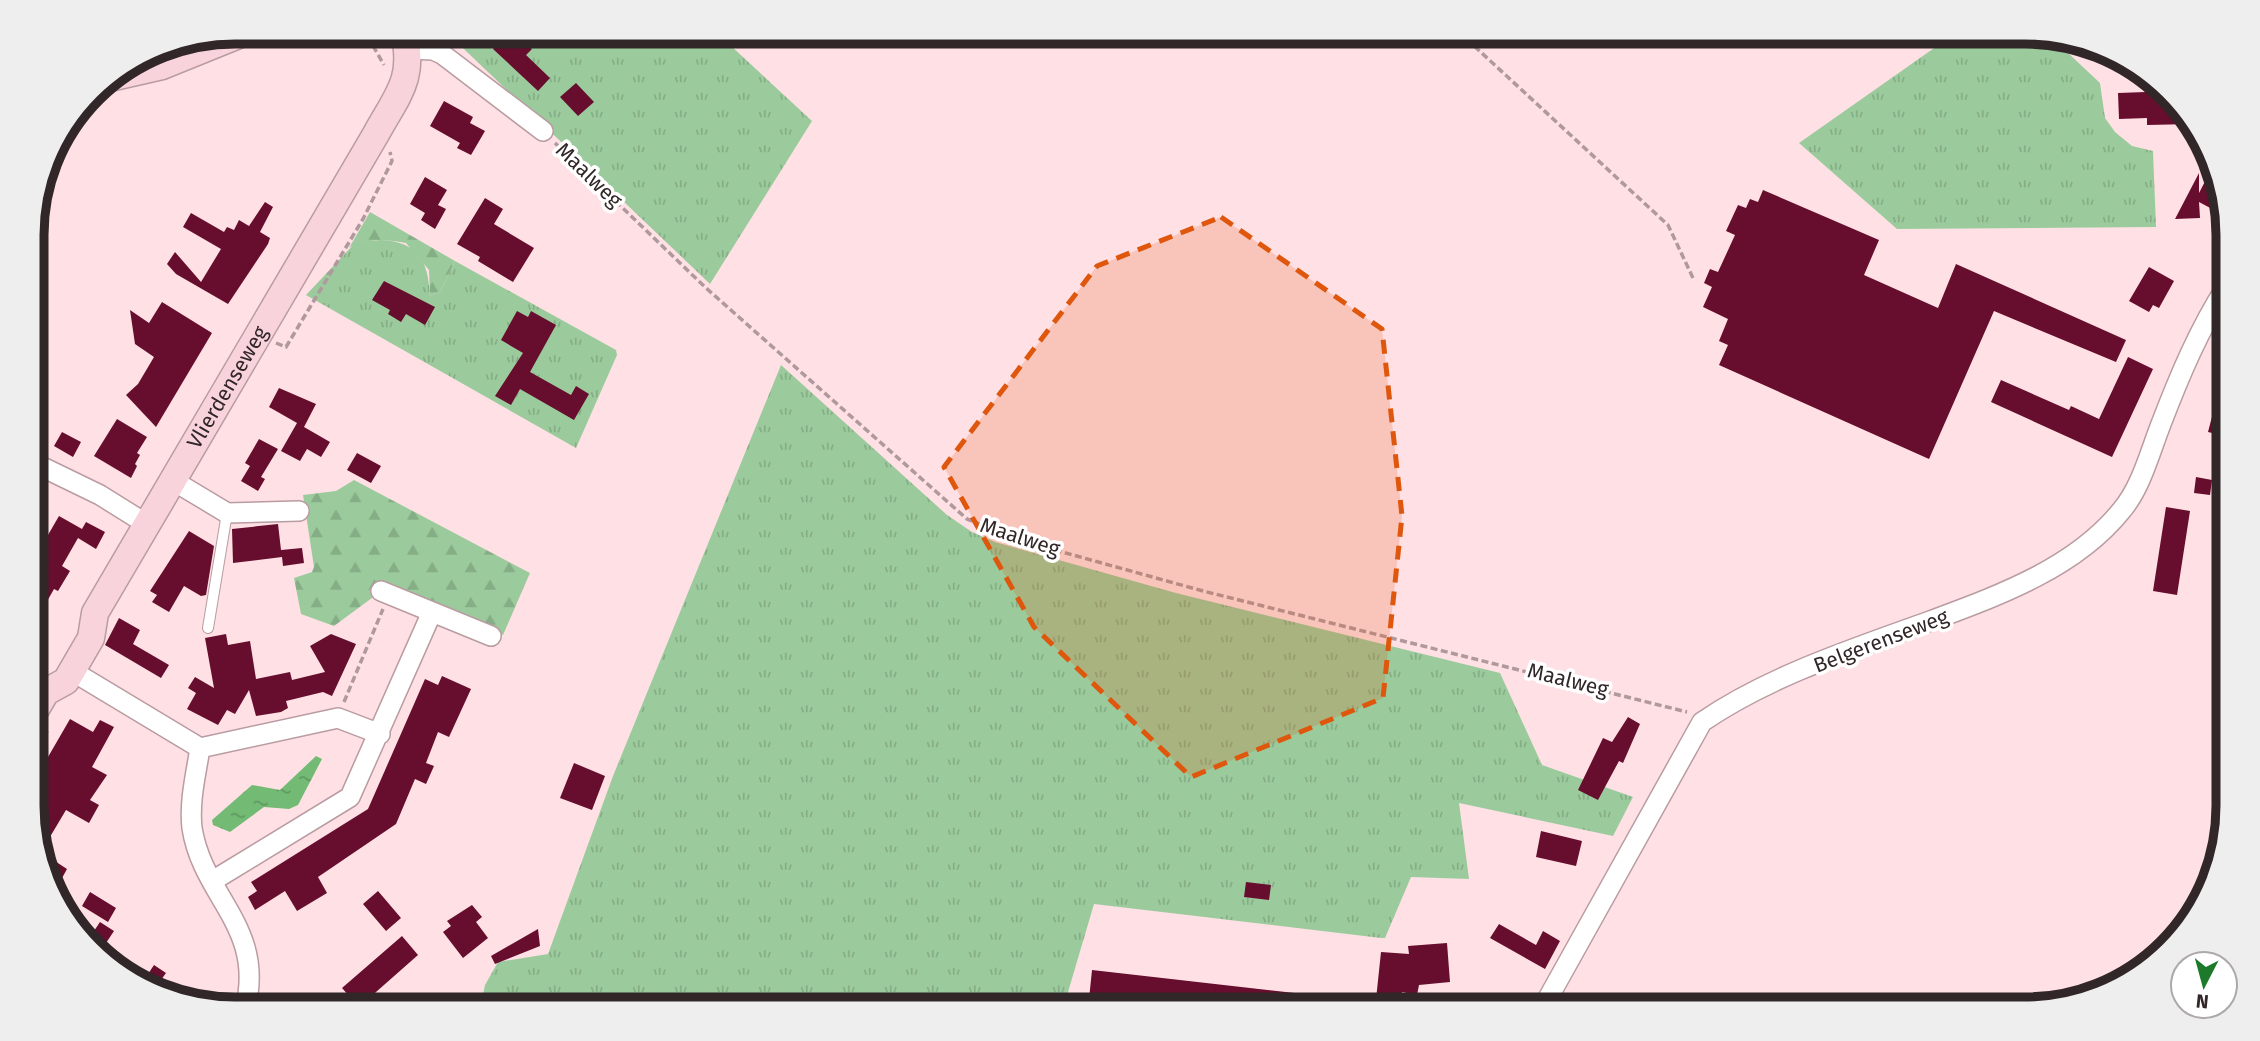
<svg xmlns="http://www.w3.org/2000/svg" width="2260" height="1041" viewBox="0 0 2260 1041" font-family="'Fira Sans',sans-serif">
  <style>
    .grass { fill: url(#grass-tufts) }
    .forest { fill: url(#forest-firs) }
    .water { fill: url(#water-ripples) }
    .building { fill: #670d2e }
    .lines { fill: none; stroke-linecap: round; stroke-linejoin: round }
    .lane-casing { stroke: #b99ca1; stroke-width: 12 }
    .street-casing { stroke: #b99ca1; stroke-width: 22 }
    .secondary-casing { stroke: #b99ca1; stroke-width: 29 }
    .path { stroke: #b0999d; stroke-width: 3.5; stroke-dasharray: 7 3.5; stroke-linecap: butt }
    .lane { stroke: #fff; stroke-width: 10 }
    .street { stroke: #fff; stroke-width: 19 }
    .secondary { stroke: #f9d3dc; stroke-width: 26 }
    .marked { fill: #df560d; fill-opacity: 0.2; stroke: #df560d; stroke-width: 5; stroke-dasharray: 14 9; stroke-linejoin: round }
    .labels { text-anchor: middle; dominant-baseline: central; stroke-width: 7; stroke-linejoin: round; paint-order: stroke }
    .street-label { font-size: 21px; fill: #312628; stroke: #fff }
    .rim { fill: none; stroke: #312628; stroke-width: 9 }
  </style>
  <defs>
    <pattern id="grass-tufts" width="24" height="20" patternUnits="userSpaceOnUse" patternTransform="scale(1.75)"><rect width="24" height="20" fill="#9bcb9c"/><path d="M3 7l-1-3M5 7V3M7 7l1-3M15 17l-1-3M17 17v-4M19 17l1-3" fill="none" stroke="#86ae86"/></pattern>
    <pattern id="forest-firs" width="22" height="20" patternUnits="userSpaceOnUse" patternTransform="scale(1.75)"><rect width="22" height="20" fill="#9bcb9c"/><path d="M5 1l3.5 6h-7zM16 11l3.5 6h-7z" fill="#86ae86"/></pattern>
    <pattern id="water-ripples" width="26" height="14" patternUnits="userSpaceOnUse" patternTransform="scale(1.75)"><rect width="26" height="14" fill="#73bb75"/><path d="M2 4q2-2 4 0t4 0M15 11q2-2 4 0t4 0" fill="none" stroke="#5f9860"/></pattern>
  </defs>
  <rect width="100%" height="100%" fill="#ffe0e5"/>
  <!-- grass -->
  <path class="grass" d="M 459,32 L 716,32 L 812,121 L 710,284 L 467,52 L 456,41 Z
    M 1957,32 L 2026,32 L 2050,36 L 2100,83 L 2105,118 L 2115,132 L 2132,146 L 2153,151 L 2156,227 L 1897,229 L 1799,143 Z
    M 381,240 C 419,242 428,261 430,296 L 440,292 L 455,261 L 616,350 L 617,355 L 576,448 L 306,295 L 356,242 Z
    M 781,365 L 947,515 L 972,532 L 995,542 L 1176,593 L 1500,673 L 1542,765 L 1633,797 L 1613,836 L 1459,803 L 1469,879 L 1411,877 L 1385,938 L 1381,938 L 1094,904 L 1063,1009 L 480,1009 L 485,985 L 498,962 L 548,954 L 613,776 Z"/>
  <!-- forest -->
  <path class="forest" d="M 370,212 L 455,261 L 440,292 L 430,296 L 429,270 L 406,243 C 389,239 362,238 349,248 Z
    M 354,480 L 530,573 L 503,635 L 380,584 L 376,595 L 334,626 L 301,614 L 294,578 L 312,572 L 314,567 L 303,495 L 336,491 Z"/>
  <!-- water -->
  <path class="water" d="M 316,756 L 322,759 L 298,805 L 289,809 L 264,807 L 230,832 L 213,825 L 212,820 L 252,785 L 280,790 Z"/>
  <!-- building -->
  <path class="building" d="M 507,32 L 513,32 L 532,49 L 526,55 L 550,78 L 538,91 L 493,49 Z
    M 576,83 L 594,102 L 578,116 L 560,97 Z
    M 2146,92 L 2163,93 L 2187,111 L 2192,124 L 2147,125 L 2147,118 L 2119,119 L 2118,93 Z
    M 444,101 L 473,117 L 470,123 L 485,131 L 471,155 L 457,148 L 460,143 L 430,126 Z
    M 2211,170 L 2222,196 L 2214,210 L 2199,202 L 2200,218 L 2175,219 L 2199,173 L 2199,193 Z
    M 425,177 L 447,190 L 438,205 L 446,209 L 435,229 L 421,220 L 425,213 L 410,204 Z
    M 1763,190 L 1879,240 L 1864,275 L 1938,308 L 1956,264 L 2126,340 L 2116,362 L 1994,311 L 1929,459 L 1719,365 L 1728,345 L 1719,341 L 1728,319 L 1703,307 L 1712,287 L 1704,283 L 1710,269 L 1718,272 L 1735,235 L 1726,231 L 1738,205 L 1746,208 L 1750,199 L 1758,202 Z
    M 485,198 L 503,209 L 494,224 L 534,248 L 513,282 L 478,261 L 480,257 L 457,244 Z
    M 265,202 L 273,207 L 260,232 L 270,238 L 268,244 L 228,304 L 176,274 L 167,264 L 175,252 L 201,282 L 221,249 L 183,227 L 191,213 L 224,232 L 227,227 L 234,230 L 239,220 L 249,226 Z
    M 2149,267 L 2174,281 L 2159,308 L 2153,305 L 2149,312 L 2129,301 Z
    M 384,281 L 435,307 L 425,325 L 406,314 L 401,322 L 388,314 L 390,310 L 372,300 Z
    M 162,302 L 212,333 L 156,427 L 126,395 L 138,384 L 154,357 L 135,344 L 130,310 L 149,323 Z
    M 517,311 L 528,317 L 531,311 L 556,325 L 530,372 L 571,395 L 576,386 L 589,394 L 574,420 L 520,389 L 511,405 L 495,396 L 523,353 L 501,340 Z
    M 2128,357 L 2153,369 L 2112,457 L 1991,402 L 2001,380 L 2069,410 L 2071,406 L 2099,419 Z
    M 279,388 L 316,404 L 304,427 L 330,442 L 321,457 L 307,449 L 300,461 L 281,451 L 297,423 L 269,407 Z
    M 2214,409 L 2227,412 L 2228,471 L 2212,467 L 2221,435 L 2208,432 Z
    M 117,419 L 147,437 L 137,453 L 140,455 L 135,464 L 137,466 L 131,478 L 94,456 Z
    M 62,432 L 81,442 L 73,457 L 54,446 Z
    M 259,439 L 278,449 L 261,477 L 265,479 L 258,491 L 241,481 L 250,466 L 245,463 Z
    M 357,453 L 381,466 L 371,483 L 347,470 Z
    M 2196,477 L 2212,480 L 2210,495 L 2194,493 Z
    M 2166,507 L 2190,511 L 2177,595 L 2153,591 Z
    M 59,516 L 82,529 L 86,522 L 105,532 L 96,549 L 78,538 L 62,566 L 70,571 L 58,591 L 54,589 L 33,626 L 33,532 L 48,535 Z
    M 278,524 L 281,550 L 302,548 L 304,563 L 283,566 L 282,557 L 233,563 L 232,529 Z
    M 189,531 L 214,546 L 206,595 L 201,596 L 184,586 L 169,612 L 152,602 L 157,595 L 150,591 Z
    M 119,618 L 140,630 L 133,644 L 169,665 L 161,678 L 105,645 Z
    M 226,634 L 228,645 L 250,641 L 256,679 L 290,672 L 292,680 L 325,672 L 310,646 L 331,634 L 356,644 L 332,696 L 323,692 L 286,701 L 288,708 L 281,712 L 256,716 L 249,690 L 235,714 L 227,710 L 218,725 L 187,709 L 196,693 L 188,688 L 195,677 L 214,688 L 205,638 Z
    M 442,676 L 471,689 L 449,737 L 438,732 L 426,763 L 434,766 L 426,784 L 415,779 L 396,824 L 318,877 L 327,893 L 297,911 L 285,891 L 255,910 L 248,897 L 257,891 L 251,882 L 368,809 L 425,679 L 438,685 Z
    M 1628,717 L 1640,724 L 1623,763 L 1619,761 L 1598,800 L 1578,790 L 1603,738 L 1612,742 Z
    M 70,719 L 93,732 L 100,720 L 114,727 L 92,767 L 107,775 L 90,800 L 99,805 L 89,823 L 66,810 L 41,852 L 67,869 L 56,889 L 33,833 L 33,783 Z
    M 574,763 L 605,776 L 592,810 L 560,798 Z
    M 1541,831 L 1582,841 L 1576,866 L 1536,857 Z
    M 1246,882 L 1271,885 L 1269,900 L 1244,897 Z
    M 378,891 L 401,918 L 386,931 L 363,904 Z
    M 90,892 L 116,908 L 108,922 L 82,906 Z
    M 472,905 L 482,917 L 476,922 L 488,938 L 463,958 L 443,932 L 451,926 L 447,921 Z
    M 100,922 L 114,931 L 102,949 L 88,940 Z
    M 1499,924 L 1536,945 L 1543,931 L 1560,941 L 1545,969 L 1490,938 Z
    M 538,929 L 540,946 L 495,964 L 491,956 Z
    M 402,936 L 418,955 L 359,1007 L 342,988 Z
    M 1447,943 L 1450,982 L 1419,985 L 1417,995 L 1402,992 L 1401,1008 L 1375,1009 L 1381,952 L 1409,954 L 1408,946 Z
    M 154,965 L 166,973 L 153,991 L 142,983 Z
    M 1092,970 L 1357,1000 L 1356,1009 L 1088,1009 Z"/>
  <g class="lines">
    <!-- lane casing -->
    <g class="lane-casing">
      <path id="lane" d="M 208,628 L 227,513"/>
    </g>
    <!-- street casing -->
    <g class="street-casing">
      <path id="street" d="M 408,49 L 433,50 L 442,54 L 543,131
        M 32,462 L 100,495 L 148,525
        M 172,480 L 227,513 L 299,511
        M 381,591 L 491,636
        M 72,671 L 200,748 L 338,718 L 380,734
        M 200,748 C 196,774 189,801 192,828 C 203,898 266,927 245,1009
        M 214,880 L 350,797 L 432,612
        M 1542,1009 L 1702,722 C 1769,676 1853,649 1930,621 C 1997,596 2074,569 2121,511 C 2141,488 2150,452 2161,424 C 2179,377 2199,329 2227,286"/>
    </g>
    <!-- secondary casing -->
    <g class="secondary-casing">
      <g id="secondary">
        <path d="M 105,79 L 162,66 L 246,32"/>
        <path id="s1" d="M 33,714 L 46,692 L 66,681 L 91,638 L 95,613 L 376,134 C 398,94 415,79 404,32"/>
      </g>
    </g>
    <!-- path -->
    <path class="path" d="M 358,32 L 369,39 L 384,65
      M 1459,32 L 1668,225 L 1693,278
      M 369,39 L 379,32
      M 450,40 L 456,32
      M 555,143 L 706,288 L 967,519 L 1026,542 L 1203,591 L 1687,712
      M 276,343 L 286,347 L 363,219 L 392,161 L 390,152
      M 344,702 L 383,609
      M 33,755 L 48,730"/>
    <!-- lane -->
    <use href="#lane" class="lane"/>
    <!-- street -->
    <use href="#street" class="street"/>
    <!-- secondary -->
    <use href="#secondary" class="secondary"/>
  </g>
  <!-- marked area -->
  <path class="marked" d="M 1221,217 L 1382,329 L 1402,516 L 1383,698 L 1191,777 L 1034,627 L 944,467 L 1097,266 Z"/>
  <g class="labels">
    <!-- street labels -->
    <g class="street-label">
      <text transform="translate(589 175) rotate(44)">Maalweg</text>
      <text stroke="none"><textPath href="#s1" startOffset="385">Vlierdenseweg</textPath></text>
      <text transform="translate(1020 537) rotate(18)">Maalweg</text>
      <text transform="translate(1881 641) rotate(-21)">Belgerenseweg</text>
      <text transform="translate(1568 680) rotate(14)">Maalweg</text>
    </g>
  </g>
  <!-- crop -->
  <path d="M0 0H2260V1041H0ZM235 44H2025A191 191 0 0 1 2216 235V806A191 191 0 0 1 2025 997H235A191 191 0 0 1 44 806V235A191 191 0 0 1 235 44Z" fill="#efeeee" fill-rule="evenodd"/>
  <path class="rim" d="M235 44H2025A191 191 0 0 1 2216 235V806A191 191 0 0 1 2025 997H235A191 191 0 0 1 44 806V235A191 191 0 0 1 235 44Z"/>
  <!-- north arrow -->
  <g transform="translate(2204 985) rotate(186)"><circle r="33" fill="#ffffff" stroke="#ada8a9" stroke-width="2"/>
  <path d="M0-5L12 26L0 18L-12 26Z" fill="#1d7a2a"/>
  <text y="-10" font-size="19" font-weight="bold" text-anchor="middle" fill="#312628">N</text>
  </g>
</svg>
